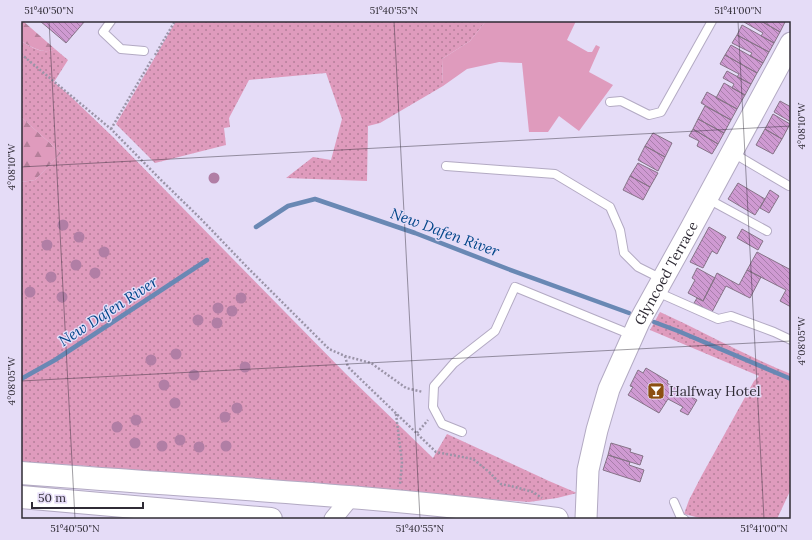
<svg xmlns="http://www.w3.org/2000/svg" width="812" height="540" viewBox="0 0 812 540" font-family="Lora,serif">
  <style>
    .grass { fill: url(#grass-dots) }
    .forest { fill: url(#forest-firs) }
    .green { fill: #df9bbd }
    .lines { fill: none; stroke-linecap: round; stroke-linejoin: round }
    .stream { stroke: #6988b4; stroke-width: 4.5 }
    .building { fill: url(#building-back-hatch); stroke: #867387 }
    .service-casing { stroke: #b3aac3; stroke-width: 10 }
    .minor-casing { stroke: #b3aac3; stroke-width: 19 }
    .tertiary-casing { stroke: #b3aac3; stroke-width: 23 }
    .trunk-casing { stroke: #b3aac3; stroke-width: 24 }
    .path { stroke: #9b94a8; stroke-width: 2.5; stroke-dasharray: 2 2; stroke-linecap: butt }
    .service { stroke: #fff; stroke-width: 8 }
    .minor { stroke: #fff; stroke-width: 17 }
    .tertiary { stroke: #fff; stroke-width: 21 }
    .trunk { stroke: #fff; stroke-width: 22 }
    .tree { fill: #b17ea5 }
    .ticks { fill: none; stroke: #2f2b35; stroke-width: 1; stroke-opacity: 0.45 }
    .labels { text-anchor: middle; dominant-baseline: central; stroke-width: 3; stroke-linejoin: round; paint-order: stroke }
    .street-label { font-size: 14px; fill: #2f2b35; stroke: #e5dcf7 }
    .poi-label { font-size: 14px; fill: #2f2b35; stroke: #e5dcf7; text-anchor: start }
    .water-label { font-size: 15px; font-style: italic; fill: #004589; stroke: #e5dcf7 }
    .neatline { fill: none; stroke: #2f2b35; stroke-width: 1.5 }
    .ticks-label { font-size: 10px; text-anchor: middle; fill: #2f2b35 }
  </style>
  <defs>
    <pattern id="grass-dots" width="8" height="8" patternUnits="userSpaceOnUse"><rect width="8" height="8" fill="#df9bbd"/><path d="M2 2h.1M6 6h.1" fill="none" stroke="#b57f9a" stroke-width="1.8" stroke-linecap="round"/></pattern>
    <pattern id="forest-firs" width="22" height="20" patternUnits="userSpaceOnUse"><rect width="22" height="20" fill="#df9bbd"/><path d="M5 1l3.5 6h-7zM16 11l3.5 6h-7z" fill="#b57f9a"/></pattern>
    <pattern id="building-back-hatch" width="6" height="6" patternUnits="userSpaceOnUse"><rect width="6" height="6" fill="#cf9ad2"/><path d="M-1 5l2 2M0 0l6 6M5-1l2 2" fill="none" stroke="#a87eab"/></pattern>
  </defs>
  <rect width="100%" height="100%" fill="#e5dcf7"/>
  <!-- grass -->
  <path class="grass" d="M 176,21 L 486,21 L 470,41 L 442,59 L 443,86 L 380,123 L 368,126 L 367,181 L 286,178 L 313,157 L 331,160 L 342,119 L 326,73 L 249,80 L 229,118 L 230,127 L 224,128 L 226,145 L 155,163 L 116,124 Z
    M 21,41 C 31,47 43,55 55,49 L 68,60 L 54,82 L 67,93 L 113,137 L 346,374 L 433,458 L 447,434 L 549,481 L 577,493 L 557,498 L 529,502 L 246,482 L 88,466 L 21,462 L 21,182 L 35,180 L 61,153 L 21,117 Z
    M 660,312 C 704,332 746,356 791,374 L 791,489 L 777,519 L 704,519 L 684,514 L 689,500 L 702,475 L 754,381 L 759,376 L 650,330 Z"/>
  <!-- forest -->
  <path class="forest" d="M 21,21 L 23,21 L 55,49 C 43,55 32,47 21,41 Z
    M 21,117 L 61,153 L 35,180 L 21,182 Z"/>
  <!-- green -->
  <path class="green" d="M 486,21 L 576,21 L 567,40 L 588,52 L 592,52 L 596,45 L 600,47 L 589,72 L 613,85 L 579,131 L 559,116 L 548,132 L 529,132 L 522,63 L 499,62 L 467,69 L 443,86 L 442,59 L 470,41 Z"/>
  <g class="lines">
    <!-- stream -->
    <path class="stream" d="M 256,227 L 288,206 L 315,199 L 415,233 L 508,269 L 629,313
      M 654,322 L 678,331 L 791,379
      M 21,379 L 55,360 L 207,260"/>
  </g>
  <!-- building -->
  <path class="building" d="M 40,21 L 85,21 L 66,43 Z
    M 745,21 L 761,21 L 780,32 L 774,43 L 761,36 L 763,33 L 744,22 Z
    M 761,21 L 783,21 L 785,22 L 780,32 Z
    M 742,25 L 774,43 L 769,52 L 737,35 Z
    M 737,35 L 769,52 L 763,63 L 750,56 L 752,53 L 732,43 Z
    M 731,45 L 763,63 L 757,73 L 725,55 Z
    M 725,55 L 757,73 L 751,84 L 737,77 L 739,74 L 720,64 Z
    M 727,71 L 751,84 L 745,95 L 732,88 L 734,84 L 723,78 Z
    M 724,83 L 745,95 L 737,109 L 716,98 Z
    M 707,92 L 737,109 L 731,120 L 701,103 Z
    M 780,101 L 791,107 L 791,122 L 774,112 Z
    M 705,106 L 731,120 L 724,133 L 698,119 Z
    M 773,114 L 790,124 L 782,139 L 765,129 Z
    M 698,119 L 724,133 L 718,144 L 693,129 Z
    M 693,129 L 718,144 L 712,154 L 697,146 L 699,141 L 689,136 Z
    M 765,129 L 782,139 L 773,154 L 756,145 Z
    M 653,133 L 672,143 L 665,157 L 645,146 Z
    M 645,146 L 665,157 L 658,171 L 638,160 Z
    M 638,163 L 658,173 L 650,187 L 630,176 Z
    M 630,176 L 650,187 L 643,200 L 623,190 Z
    M 738,183 L 765,199 L 755,215 L 728,199 Z
    M 770,190 L 779,196 L 769,213 L 760,208 Z
    M 709,227 L 726,237 L 717,254 L 712,251 L 703,268 L 690,262 Z
    M 742,229 L 763,241 L 758,250 L 737,238 Z
    M 757,252 L 791,270 L 791,307 L 780,301 L 786,290 L 747,270 Z
    M 697,268 L 715,278 L 703,301 L 688,293 L 695,280 L 692,278 Z
    M 747,270 L 761,277 L 750,298 L 726,286 L 712,312 L 694,303 L 697,298 L 703,301 L 717,273 L 739,285 Z
    M 646,368 L 668,381 L 667,383 L 697,400 L 688,415 L 680,411 L 683,407 L 668,399 L 659,413 L 628,395 L 633,387 L 630,386 L 638,370 L 643,373 Z
    M 611,443 L 631,449 L 630,452 L 643,456 L 640,465 L 608,455 Z
    M 608,455 L 630,462 L 629,465 L 644,470 L 640,482 L 603,470 Z"/>
  <g class="lines">
    <!-- service casing -->
    <g class="service-casing">
      <path id="service" d="M 111,21 L 103,32 L 121,49 L 144,51
        M 610,102 L 621,101 L 649,115 L 661,112 L 712,21
        M 733,153 L 789,186
        M 446,166 L 555,174 L 610,207 L 620,230 L 624,253 L 638,267 L 662,279
        M 708,199 L 767,231
        M 657,292 L 718,319 L 731,316 L 774,332 L 791,340
        M 462,432 L 442,424 L 433,407 L 434,386 L 454,363 L 495,331 L 515,287 L 632,335
        M 674,502 L 681,518 L 684,519"/>
    </g>
    <!-- minor casing -->
    <g class="minor-casing">
      <path id="minor" d="M 333,519 L 351,497"/>
    </g>
    <!-- tertiary casing -->
    <g class="tertiary-casing">
      <g id="tertiary">
        <path id="s1" d="M 586,519 L 588,470 L 597,430 L 609,389 L 639,322 L 691,228 L 791,43"/>
      </g>
    </g>
    <!-- trunk casing -->
    <g class="trunk-casing">
      <path id="trunk" d="M 21,473 C 200,487 380,495 557,519
        M 21,497 L 271,519"/>
    </g>
    <!-- path -->
    <path class="path" d="M 21,54 L 111,129 L 160,179 L 201,219 L 247,267 L 329,349 L 345,356 L 371,363 L 406,388 L 423,392
      M 155,55 L 175,21
      M 111,129 L 152,59
      M 345,356 L 348,367 L 436,452 L 473,459 L 488,471 L 501,484 L 515,487 L 533,492 L 542,498
      M 396,414 L 402,462 L 400,484
      M 417,433 L 428,420"/>
    <!-- service -->
    <use href="#service" class="service"/>
    <!-- minor -->
    <use href="#minor" class="minor"/>
    <!-- tertiary -->
    <use href="#tertiary" class="tertiary"/>
    <!-- trunk -->
    <use href="#trunk" class="trunk"/>
  </g>
  <!-- trees -->
  <g class="tree">
    <circle cx="214" cy="178" r="5.5"/>
    <circle cx="63" cy="225" r="5.5"/>
    <circle cx="79" cy="237" r="5.5"/>
    <circle cx="47" cy="245" r="5.5"/>
    <circle cx="104" cy="252" r="5.5"/>
    <circle cx="76" cy="265" r="5.5"/>
    <circle cx="95" cy="273" r="5.5"/>
    <circle cx="51" cy="277" r="5.5"/>
    <circle cx="30" cy="292" r="5.5"/>
    <circle cx="62" cy="297" r="5.5"/>
    <circle cx="241" cy="298" r="5.5"/>
    <circle cx="218" cy="308" r="5.5"/>
    <circle cx="232" cy="311" r="5.5"/>
    <circle cx="198" cy="320" r="5.5"/>
    <circle cx="217" cy="323" r="5.5"/>
    <circle cx="176" cy="354" r="5.5"/>
    <circle cx="151" cy="360" r="5.5"/>
    <circle cx="245" cy="367" r="5.5"/>
    <circle cx="194" cy="375" r="5.5"/>
    <circle cx="164" cy="385" r="5.5"/>
    <circle cx="175" cy="403" r="5.5"/>
    <circle cx="237" cy="408" r="5.5"/>
    <circle cx="225" cy="417" r="5.5"/>
    <circle cx="136" cy="420" r="5.5"/>
    <circle cx="117" cy="427" r="5.5"/>
    <circle cx="180" cy="440" r="5.5"/>
    <circle cx="135" cy="443" r="5.5"/>
    <circle cx="162" cy="446" r="5.5"/>
    <circle cx="226" cy="446" r="5.5"/>
    <circle cx="199" cy="447" r="5.5"/>
  </g>
  <!-- ticks -->
  <path class="ticks" d="M 49,21 L 75,519M 394,21 L 420,519M 738,21 L 764,519M 21,167 L 791,126M 21,381 L 791,341"/>
  <!-- icons -->
  <defs>
    <g id="bar-square" transform="scale(0.9)"><rect x="-9" y="-9" width="18" height="18" rx="4" fill="#8c4f11" stroke="#e5dcf7"/><path d="M-6-5H6L.8 .8V4.5H3.5V6h-7V4.5H-.8V.8Z" fill="#fff"/></g>
  </defs>
  <g fill-rule="evenodd">
    <use href="#bar-square" x="656" y="391"/>
  </g>
  <g class="labels">
    <!-- street labels -->
    <g class="street-label">
      <text stroke="none"><textPath href="#s1" startOffset="262">Glyncoed Terrace</textPath></text>
    </g>
    <!-- poi labels -->
    <g class="poi-label">
      <text x="669" y="391">Halfway Hotel</text>
    </g>
    <!-- water labels -->
    <g class="water-label">
      <text transform="translate(445 232) rotate(20)">New Dafen River</text>
      <text transform="translate(108 311) rotate(-33)">New Dafen River</text>
    </g>
  </g>
  <!-- border -->
  <rect width="812" height="540" fill="none" stroke="#e5dcf7" stroke-width="44"/>
  <!-- scale -->
  <path d="M32 502v6h111v-6" fill="none" stroke="#2f2b35" stroke-width="2"/>
  <text x="38" y="502" font-size="12" fill="#2f2b35" stroke="#e5dcf7" stroke-width="3" paint-order="stroke">50 m</text>
  <rect x="22" y="22" width="768" height="496" class="neatline"/>
  <g class="ticks-label">
    <text x="49" y="14">51°40'50"N</text>
    <text x="394" y="14">51°40'55"N</text>
    <text x="738" y="14">51°41'00"N</text>
    <text transform="translate(801 126) rotate(-90)" y="4">4°08'10"W</text>
    <text transform="translate(11 167) rotate(-90)" y="4">4°08'10"W</text>
    <text transform="translate(801 341) rotate(-90)" y="4">4°08'05"W</text>
    <text transform="translate(11 381) rotate(-90)" y="4">4°08'05"W</text>
    <text x="75" y="532">51°40'50"N</text>
    <text x="420" y="532">51°40'55"N</text>
    <text x="764" y="532">51°41'00"N</text>
  </g>
</svg>
